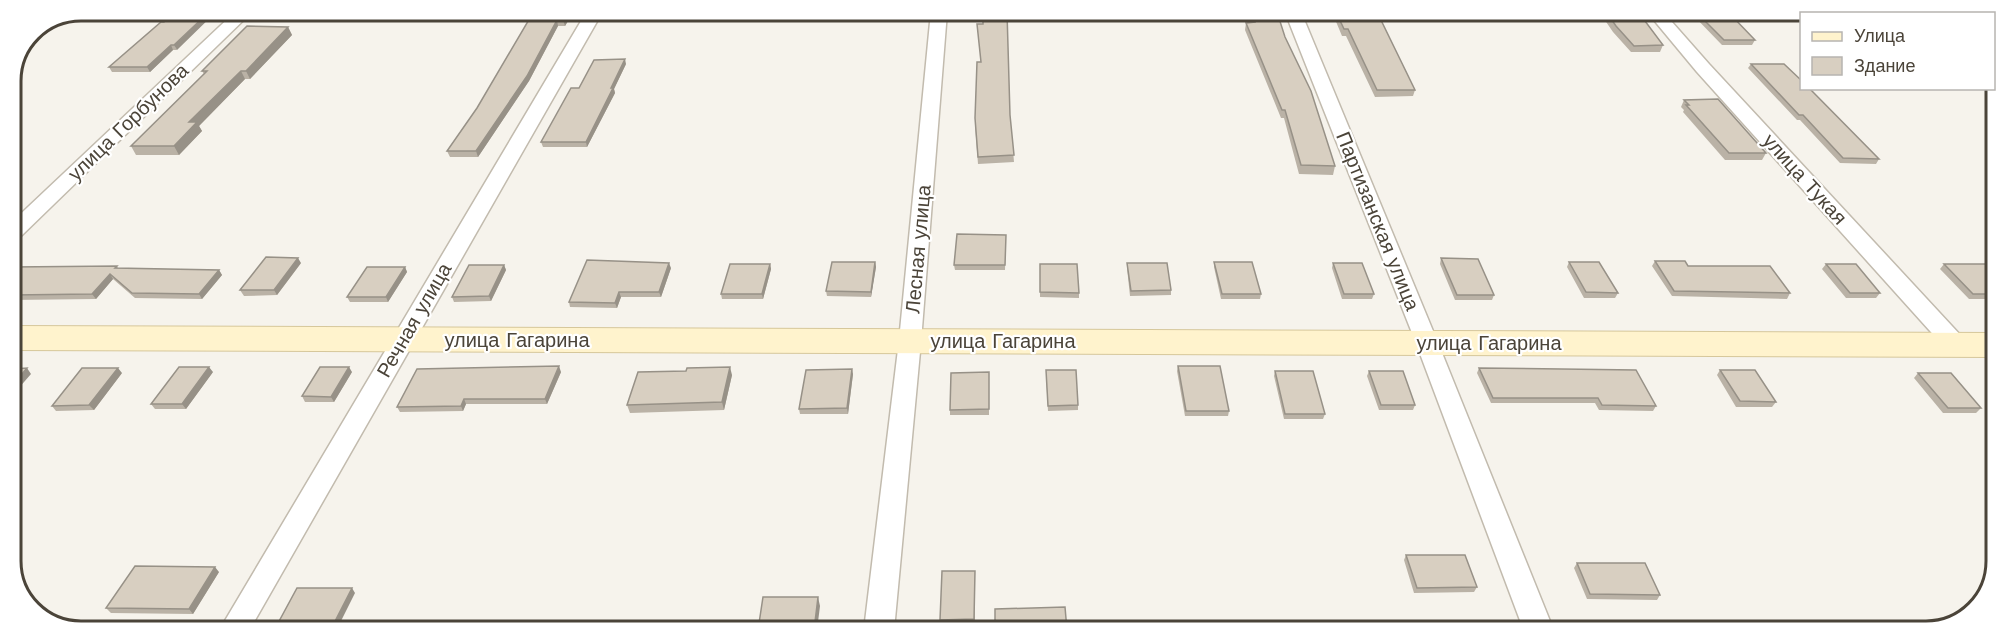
<svg xmlns="http://www.w3.org/2000/svg" width="2007" height="642" viewBox="0 0 2007 642" font-family="'Work Sans',sans-serif">
  <style>
    .lines { fill: none; stroke-linecap: round; stroke-linejoin: round }
    .street-casing { stroke: #c2bbae; stroke-width: 3 }
    .secondary-casing { stroke: #d6c79b; stroke-width: 2 }
    .street { fill: #fff; fill-rule: evenodd }
    .secondary { fill: #fff3cd; fill-rule: evenodd }
    .wall { fill: #bab2a6 }
    .shaded-wall { fill: #979187 }
    .building { fill: #d8cfc1; stroke: #979187; stroke-width: 1.5 }
    .labels { text-anchor: middle; dominant-baseline: central; stroke-width: 4.5; stroke-linejoin: round; paint-order: stroke }
    .street-label { font-size: 20px; fill: #4b4439; stroke: #fff }
    .rim { fill: none; stroke: #4b4439; stroke-width: 3 }
  </style>
  <rect width="100%" height="100%" fill="#f6f3ec"/>
  <g class="lines">
    <!-- street casing -->
    <g class="street-casing">
      <path id="street" d="M 236,11 L 253,11 L 18,239 L 11,240 L 11,223 Z
        M 587,11 L 603,11 L 250,629 L 220,629 Z
        M 931,12 L 947,12 L 921,341 L 894,630 L 864,630 L 899,341 Z
        M 1285,12 L 1301,12 L 1438,343 L 1554,631 L 1524,631 L 1416,343 Z
        M 1648,13 L 1664,13 L 1709,64 L 1964,339 L 1968,345 L 1964,351 L 1956,353 L 1948,351 L 1697,72 Z"/>
    </g>
    <!-- secondary casing -->
    <g class="secondary-casing">
      <path id="secondary" d="M 11,326 L 1995,333 L 1995,357 L 11,350 Z"/>
    </g>
    <!-- street -->
    <use href="#street" class="street"/>
    <!-- secondary -->
    <use href="#secondary" class="secondary"/>
  </g>
  <!-- wall -->
  <path class="wall" d="M 574,11 L 565,26 L 558,26 L 529,81 L 478,157 L 450,157 L 447,151 L 477,108 L 528,22 Z
    M 624,11 L 648,11 L 648,12 L 625,13 Z
    M 880,12 L 922,12 L 922,13 L 880,16 Z
    M 983,12 L 1014,12 L 1014,16 L 1007,16 L 1010,115 L 1014,162 L 978,164 L 975,125 L 981,62 L 977,24 L 983,24 Z
    M 1248,12 L 1277,12 L 1285,37 L 1335,166 L 1333,175 L 1299,174 L 1284,118 L 1281,118 L 1245,30 L 1246,23 L 1251,23 Z
    M 1332,12 L 1377,12 L 1415,90 L 1413,96 L 1375,97 L 1346,36 L 1342,36 Z
    M 1600,13 L 1639,13 L 1663,45 L 1660,52 L 1631,52 L 1613,32 Z
    M 1691,13 L 1729,13 L 1755,40 L 1752,45 L 1722,45 Z
    M 164,22 L 177,50 L 173,50 L 150,72 L 112,72 L 109,67 Z
    M 288,27 L 292,35 L 250,79 L 245,79 L 199,126 L 202,131 L 179,155 L 136,155 L 131,146 L 204,74 L 202,71 Z
    M 626,64 L 614,89 L 615,93 L 587,147 L 543,147 L 541,142 L 579,88 Z
    M 1751,64 L 1879,159 L 1876,164 L 1840,163 L 1800,120 L 1797,120 L 1748,68 Z
    M 1684,100 L 1766,153 L 1762,160 L 1725,160 L 1683,112 L 1684,110 L 1681,107 Z
    M 1006,235 L 1005,270 L 955,270 L 954,265 Z
    M 1996,239 L 1996,253 L 1989,247 Z
    M 1441,258 L 1494,295 L 1492,300 L 1455,300 L 1440,264 Z
    M 1655,261 L 1688,266 L 1790,293 L 1787,299 L 1672,296 L 1652,266 Z
    M 875,262 L 876,267 L 871,297 L 827,296 L 826,291 Z
    M 1214,262 L 1261,294 L 1260,299 L 1221,299 L 1214,267 Z
    M 1569,262 L 1618,293 L 1615,298 L 1584,298 L 1567,267 Z
    M 301,263 L 277,295 L 244,296 L 240,290 Z
    M 1127,263 L 1171,290 L 1171,295 L 1130,296 L 1127,268 Z
    M 1333,263 L 1374,294 L 1372,299 L 1342,299 L 1332,268 Z
    M 770,264 L 771,269 L 763,299 L 722,299 L 721,294 Z
    M 1040,264 L 1079,293 L 1079,298 L 1040,297 Z
    M 1826,264 L 1880,293 L 1876,298 L 1846,298 L 1822,269 Z
    M 1944,264 L 1995,264 L 1995,299 L 1969,299 L 1940,269 Z
    M 504,265 L 506,270 L 491,301 L 454,302 L 452,297 Z
    M 117,266 L 118,268 L 219,270 L 222,275 L 202,299 L 135,298 L 113,279 L 96,299 L 11,300 L 11,267 Z
    M 405,267 L 407,272 L 388,302 L 350,302 L 347,297 Z
    M 671,268 L 661,297 L 621,297 L 617,308 L 570,307 L 569,302 Z
    M 1178,366 L 1229,411 L 1228,416 L 1185,416 L 1177,371 Z
    M 1479,368 L 1656,406 L 1653,411 L 1599,410 L 1595,403 L 1491,403 L 1477,373 Z
    M 1720,370 L 1776,402 L 1772,407 L 1736,407 L 1717,375 Z
    M 1275,371 L 1325,414 L 1323,419 L 1284,419 L 1274,376 Z
    M 1369,371 L 1415,405 L 1413,410 L 1379,410 L 1367,376 Z
    M 213,372 L 186,409 L 155,409 L 151,404 Z
    M 352,372 L 334,402 L 305,402 L 302,396 Z
    M 561,372 L 547,404 L 466,404 L 463,411 L 400,412 L 397,407 Z
    M 989,372 L 989,415 L 950,415 L 950,410 Z
    M 122,373 L 94,410 L 56,411 L 52,406 Z
    M 1918,373 L 1981,408 L 1976,413 L 1943,413 L 1914,378 Z
    M 853,374 L 848,414 L 800,414 L 799,409 Z
    M 732,375 L 724,410 L 630,413 L 627,405 Z
    M 1046,375 L 1078,405 L 1078,410 L 1048,411 Z
    M 1406,555 L 1477,587 L 1474,592 L 1414,593 L 1404,560 Z
    M 1577,563 L 1660,595 L 1657,600 L 1587,599 L 1574,568 Z
    M 975,571 L 975,624 L 940,625 L 940,620 Z
    M 219,572 L 193,614 L 111,613 L 106,608 Z"/>
  <!-- shaded-wall -->
  <path class="shaded-wall" d="M 210,11 L 217,11 L 177,50 L 174,45 Z
    M 569,11 L 574,11 L 565,26 L 563,20 Z
    M 557,20 L 558,26 L 529,81 L 478,157 L 476,151 Z
    M 288,27 L 292,35 L 250,79 L 246,71 Z
    M 171,45 L 173,50 L 150,72 L 147,67 Z
    M 625,59 L 626,64 L 614,89 L 615,93 L 587,147 L 586,142 Z
    M 241,71 L 245,79 L 199,126 L 202,131 L 179,155 L 174,146 L 189,122 Z
    M 298,258 L 301,263 L 277,295 L 274,290 Z
    M 875,262 L 876,267 L 871,297 L 871,292 Z
    M 669,263 L 671,268 L 661,297 L 659,292 Z
    M 770,264 L 771,269 L 763,299 L 762,294 Z
    M 504,265 L 506,270 L 491,301 L 489,296 Z
    M 405,267 L 407,272 L 388,302 L 386,297 Z
    M 219,270 L 222,275 L 202,299 L 199,294 Z
    M 110,274 L 113,279 L 96,299 L 92,294 Z
    M 619,292 L 621,297 L 617,308 L 615,303 Z
    M 559,366 L 561,372 L 547,404 L 545,399 Z
    M 209,367 L 213,372 L 186,409 L 182,404 Z
    M 349,367 L 352,372 L 334,402 L 331,397 Z
    M 730,367 L 732,375 L 724,410 L 722,402 Z
    M 27,368 L 31,374 L 11,397 L 11,387 Z
    M 118,368 L 122,373 L 94,410 L 89,405 Z
    M 852,369 L 853,374 L 848,414 L 847,408 Z
    M 464,399 L 466,404 L 463,411 L 461,406 Z
    M 215,567 L 219,572 L 193,614 L 189,609 Z
    M 352,588 L 355,593 L 337,629 L 331,629 Z
    M 818,597 L 820,606 L 817,630 L 814,630 Z"/>
  <!-- building -->
  <path class="building" d="M 176,11 L 210,11 L 174,45 L 171,45 L 147,67 L 109,67 L 161,22 L 164,22 Z
    M 534,11 L 569,11 L 563,20 L 557,20 L 527,76 L 476,151 L 447,151 L 477,108 Z
    M 983,12 L 1007,12 L 1010,115 L 1014,155 L 978,157 L 975,118 L 977,62 L 981,62 L 977,24 L 983,24 Z
    M 1252,12 L 1277,12 L 1285,37 L 1311,91 L 1335,166 L 1301,165 L 1285,110 L 1282,110 L 1246,23 L 1255,22 Z
    M 1336,12 L 1377,12 L 1415,90 L 1377,90 L 1348,29 L 1344,29 Z
    M 1607,13 L 1639,13 L 1663,45 L 1634,46 L 1616,26 Z
    M 1697,13 L 1729,13 L 1755,40 L 1724,40 Z
    M 247,26 L 288,27 L 246,71 L 241,71 L 189,122 L 197,122 L 174,146 L 131,146 L 207,71 L 202,71 Z
    M 625,59 L 611,88 L 613,88 L 586,142 L 541,142 L 571,88 L 579,88 L 594,60 Z
    M 1751,64 L 1784,64 L 1802,81 L 1802,88 L 1809,88 L 1879,159 L 1843,158 L 1803,115 L 1799,115 Z
    M 1718,99 L 1766,153 L 1729,153 L 1686,105 L 1689,105 L 1684,100 Z
    M 957,234 L 1006,235 L 1005,265 L 954,265 Z
    M 266,257 L 298,258 L 274,290 L 240,290 Z
    M 1441,258 L 1478,259 L 1494,295 L 1457,295 Z
    M 587,260 L 669,263 L 659,292 L 619,292 L 615,303 L 569,302 Z
    M 1655,261 L 1685,261 L 1688,266 L 1770,266 L 1790,293 L 1674,291 Z
    M 832,262 L 875,262 L 871,292 L 826,291 Z
    M 1214,262 L 1252,262 L 1261,294 L 1222,294 Z
    M 1569,262 L 1599,262 L 1618,293 L 1586,292 Z
    M 1127,263 L 1167,263 L 1171,290 L 1131,291 Z
    M 1333,263 L 1362,263 L 1374,294 L 1344,294 Z
    M 730,264 L 770,264 L 762,294 L 721,294 Z
    M 1040,264 L 1077,264 L 1079,293 L 1040,292 Z
    M 1826,264 L 1856,264 L 1880,293 L 1850,293 Z
    M 1944,264 L 1995,264 L 1995,294 L 1973,294 Z
    M 469,265 L 504,265 L 489,296 L 452,297 Z
    M 117,266 L 115,268 L 219,270 L 199,294 L 132,293 L 110,274 L 92,294 L 11,295 L 11,267 Z
    M 367,267 L 405,267 L 386,297 L 347,297 Z
    M 559,366 L 545,399 L 464,399 L 461,406 L 397,407 L 417,369 Z
    M 1178,366 L 1220,366 L 1229,411 L 1186,411 Z
    M 179,367 L 209,367 L 182,404 L 151,404 Z
    M 320,367 L 349,367 L 331,397 L 302,396 Z
    M 730,367 L 722,402 L 627,405 L 638,372 L 686,371 L 687,368 Z
    M 27,368 L 11,387 L 11,369 Z
    M 82,368 L 118,368 L 89,405 L 52,406 Z
    M 1479,368 L 1636,370 L 1656,406 L 1602,405 L 1598,398 L 1493,398 Z
    M 852,369 L 847,408 L 799,409 L 806,370 Z
    M 1046,370 L 1076,370 L 1078,405 L 1048,406 Z
    M 1720,370 L 1755,370 L 1776,402 L 1740,401 Z
    M 1275,371 L 1313,371 L 1325,414 L 1285,414 Z
    M 1369,371 L 1403,371 L 1415,405 L 1381,405 Z
    M 989,372 L 989,409 L 950,410 L 951,373 Z
    M 1918,373 L 1951,373 L 1981,408 L 1948,408 Z
    M 1406,555 L 1465,555 L 1477,587 L 1417,588 Z
    M 1577,563 L 1645,563 L 1660,595 L 1590,594 Z
    M 135,566 L 215,567 L 189,609 L 106,608 Z
    M 942,571 L 975,571 L 974,619 L 940,620 Z
    M 297,588 L 352,588 L 331,629 L 277,629 L 279,625 L 277,625 Z
    M 763,597 L 818,597 L 814,630 L 758,630 Z
    M 1065,607 L 1067,630 L 995,630 L 995,609 Z"/>
  <g class="labels">
    <!-- street labels -->
    <g class="street-label">
      <text transform="translate(128 122) rotate(-44)">улица Горбунова</text>
      <text transform="translate(1805 179) rotate(48)">улица Тукая</text>
      <text transform="translate(1378 221) rotate(68)">Партизанская улица</text>
      <text transform="translate(918 249) rotate(-85)">Лесная улица</text>
      <text transform="translate(414 320) rotate(-60)">Речная улица</text>
      <text x="517" y="340">улица Гагарина</text>
      <text x="1003" y="341">улица Гагарина</text>
      <text x="1489" y="343">улица Гагарина</text>
    </g>
  </g>
  <!-- crop -->
  <path d="M0 0H2007V642H0ZM81 21H1926A60 60 0 0 1 1986 81V561A60 60 0 0 1 1926 621H81A60 60 0 0 1 21 561V81A60 60 0 0 1 81 21Z" fill="#fff" fill-rule="evenodd"/>
  <path class="rim" d="M81 21H1926A60 60 0 0 1 1986 81V561A60 60 0 0 1 1926 621H81A60 60 0 0 1 21 561V81A60 60 0 0 1 81 21Z"/>
  <!-- legend -->
  <rect x="1800" y="12" width="195" height="78" fill="#ffffff" stroke="#b7b4b0" stroke-width="1.5"/>
  <rect x="1812" y="32" width="30" height="9" fill="#fff3cd" stroke="#b7b4b0" stroke-width="1.5"/>
  <text x="1854" y="42" font-size="18" fill="#4b4439">Улица</text>
  <rect x="1812" y="57" width="30" height="18" fill="#d8cfc1" stroke="#b7b4b0" stroke-width="1.5"/>
  <text x="1854" y="72" font-size="18" fill="#4b4439">Здание</text>
</svg>
